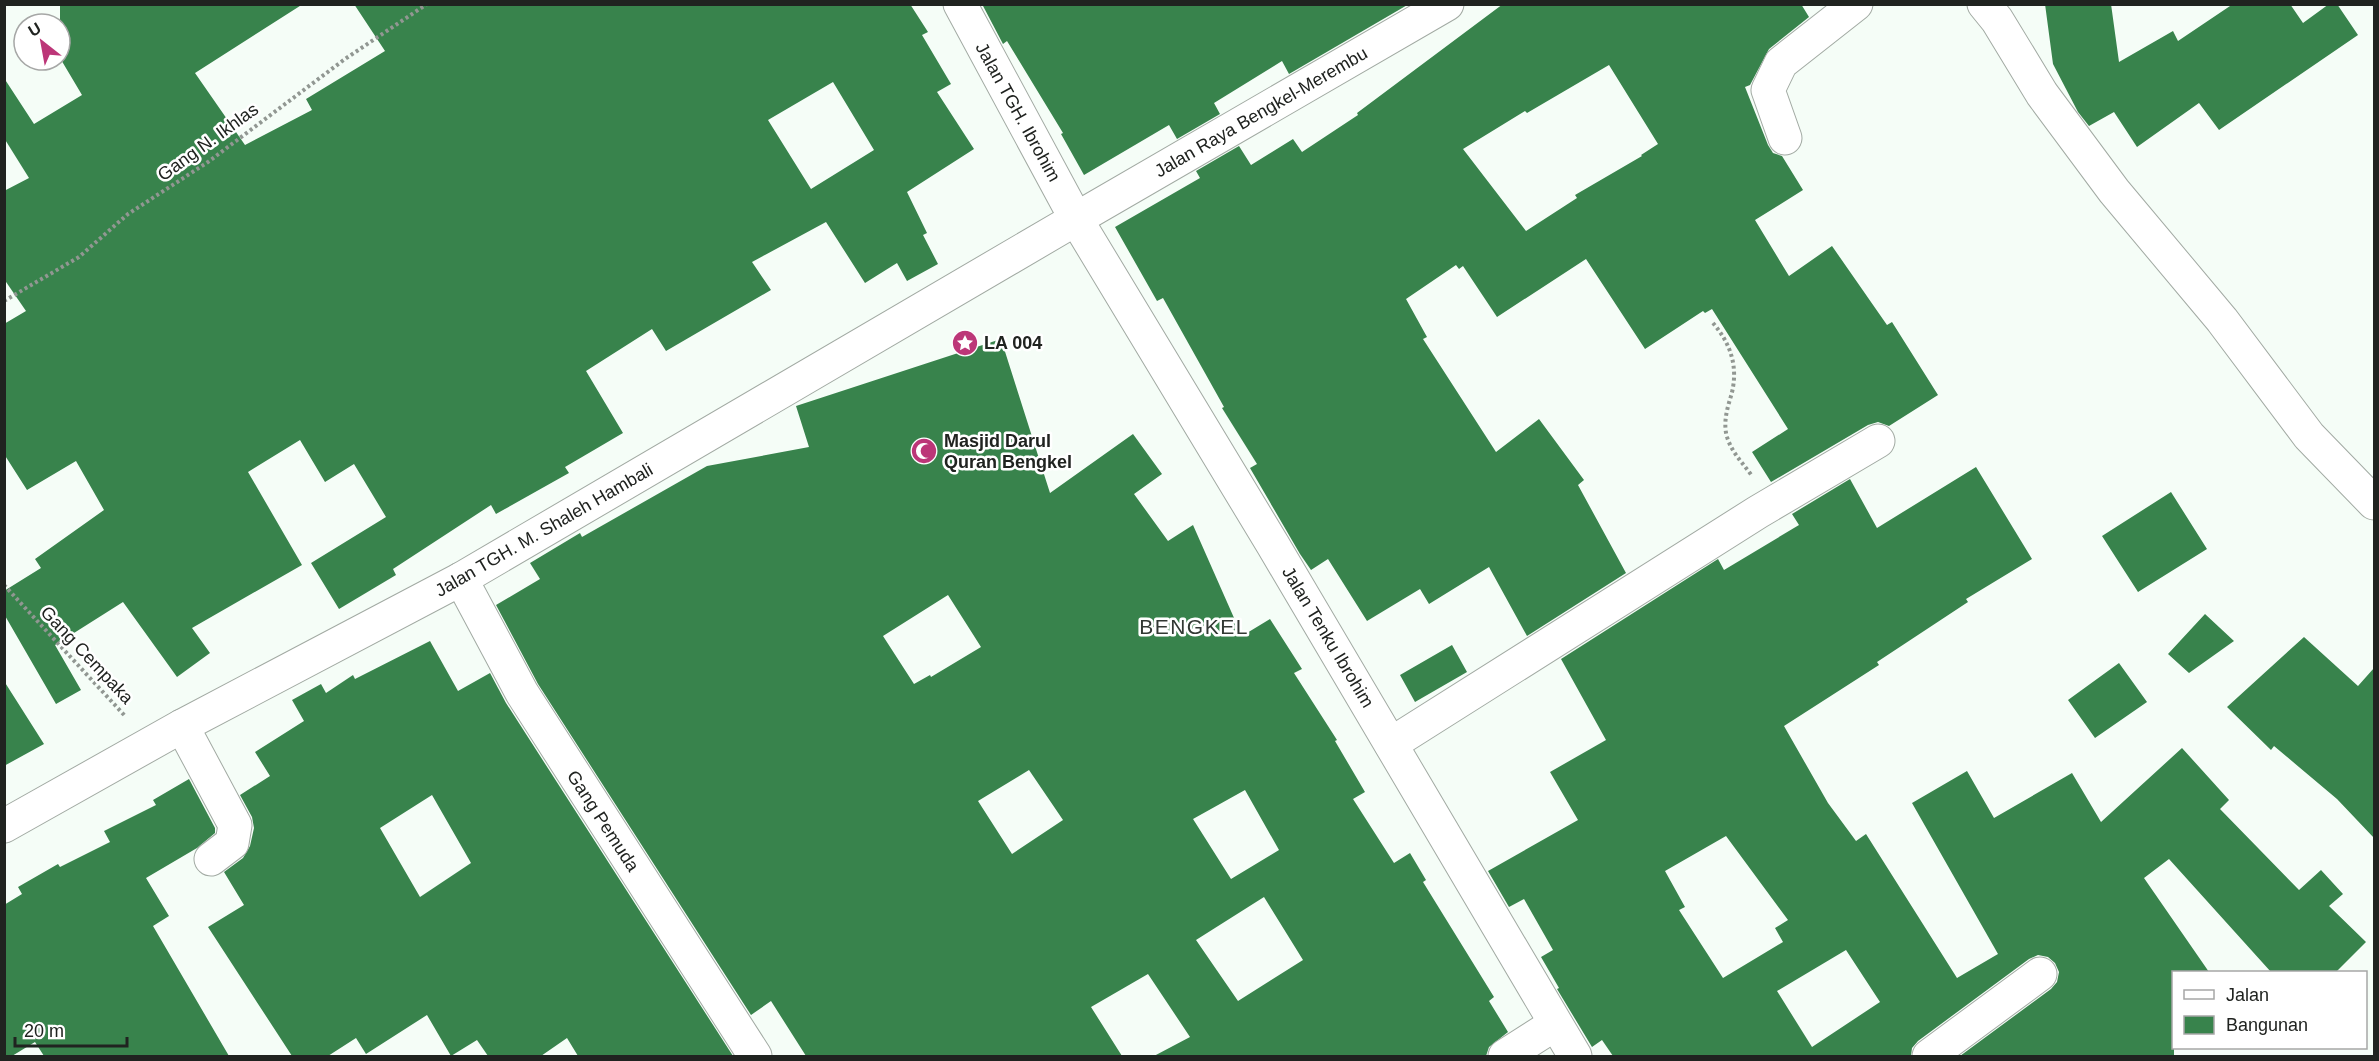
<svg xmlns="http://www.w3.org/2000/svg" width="2379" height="1061" viewBox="0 0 2379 1061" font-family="Arial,sans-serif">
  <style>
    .building { fill: #38834c; fill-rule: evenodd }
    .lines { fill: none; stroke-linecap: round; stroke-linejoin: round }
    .street-casing { stroke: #a2aaa3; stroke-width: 35 }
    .secondary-casing { stroke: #a2aaa3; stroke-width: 35 }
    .primary-casing { stroke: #a2aaa3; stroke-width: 35 }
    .highway-casing { stroke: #a2aaa3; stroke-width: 35 }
    .path { stroke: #919792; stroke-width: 4; stroke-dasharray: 3 3; stroke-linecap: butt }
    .street { stroke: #fff; stroke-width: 33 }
    .secondary { stroke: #fff; stroke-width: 33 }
    .primary { stroke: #fff; stroke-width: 33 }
    .highway { stroke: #fff; stroke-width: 33 }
    .labels { text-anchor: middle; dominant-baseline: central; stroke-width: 5; stroke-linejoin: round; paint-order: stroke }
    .street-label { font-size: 18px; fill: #202320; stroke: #fff }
    .poi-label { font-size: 18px; font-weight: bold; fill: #202320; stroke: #fff; text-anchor: start }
    .quarter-label { font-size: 21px; letter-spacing: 1.5px; fill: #323833; stroke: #fff }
  </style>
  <rect width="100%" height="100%" fill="#f5fdf7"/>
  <!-- building -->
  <path class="building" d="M 60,4 L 303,4 L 195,73 L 245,145 L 312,110 L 306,99 L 385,51 L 354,4 L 910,4 L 928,32 L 922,35 L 951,84 L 937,92 L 974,149 L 907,192 L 927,233 L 923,235 L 938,264 L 907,281 L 897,263 L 865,283 L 826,222 L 752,262 L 771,290 L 666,351 L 652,329 L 586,371 L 623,433 L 565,467 L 569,473 L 496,514 L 491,505 L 393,569 L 396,575 L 339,609 L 311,563 L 386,517 L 354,464 L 325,482 L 300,440 L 248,472 L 302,565 L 192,628 L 210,653 L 177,677 L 123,602 L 55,645 L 81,690 L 56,704 L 4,614 L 4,591 L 41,568 L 35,559 L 104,510 L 76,461 L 27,490 L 4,454 L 4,324 L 26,311 L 4,279 L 4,191 L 29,178 L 4,138 L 4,78 L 34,124 L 82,95 L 60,58 ZM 833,82 L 874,150 L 811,189 L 768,120 Z
    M 982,4 L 1409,4 L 1289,74 L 1282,61 L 1214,103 L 1220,114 L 1177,139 L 1169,125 L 1084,175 L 1061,134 L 1063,133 L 1007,41 L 1003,44 Z
    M 1503,4 L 1801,4 L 1809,17 L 1769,49 L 1750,85 L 1745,87 L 1768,145 L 1773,153 L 1782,156 L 1803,190 L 1755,220 L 1789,276 L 1832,246 L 1887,325 L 1892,322 L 1938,395 L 1889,426 L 1878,422 L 1868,425 L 1771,482 L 1752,452 L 1788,429 L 1712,309 L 1705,313 L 1703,311 L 1645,349 L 1586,259 L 1497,317 L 1463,266 L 1459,269 L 1456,265 L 1406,299 L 1427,337 L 1423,339 L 1496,452 L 1539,419 L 1584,480 L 1578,485 L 1626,573 L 1527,636 L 1489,567 L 1429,604 L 1420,589 L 1367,621 L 1328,559 L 1311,570 L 1300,554 L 1250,468 L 1257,464 L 1222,408 L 1224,407 L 1163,298 L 1157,301 L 1115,227 L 1200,178 L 1196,171 L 1239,146 L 1251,165 L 1293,139 L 1302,152 L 1358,115 L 1357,113 ZM 1609,65 L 1658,144 L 1641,155 L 1642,156 L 1575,195 L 1577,198 L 1526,231 L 1463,149 L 1525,111 L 1527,113 Z
    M 2045,4 L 2111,4 L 2119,62 L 2173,31 L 2178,41 L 2233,4 L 2290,4 L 2303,23 L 2329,4 L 2337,4 L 2358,35 L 2219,130 L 2199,103 L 2137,147 L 2114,112 L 2089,126 L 2078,112 L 2053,64 Z
    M 1001,339 L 1050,493 L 1133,434 L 1162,474 L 1134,494 L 1168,541 L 1193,525 L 1242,636 L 1270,619 L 1302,669 L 1294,673 L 1337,740 L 1335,741 L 1365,792 L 1353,799 L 1394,863 L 1410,853 L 1426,880 L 1423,882 L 1494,997 L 1489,1001 L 1508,1032 L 1489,1047 L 1486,1056 L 1154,1056 L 1190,1037 L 1148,974 L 1091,1007 L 1122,1056 L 806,1056 L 771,1001 L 751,1015 L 538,684 L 496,605 L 540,579 L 530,563 L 580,533 L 582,537 L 707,466 L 809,447 L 796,406 ZM 948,595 L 981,647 L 931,677 L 930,675 L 914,684 L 883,636 ZM 1029,770 L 1063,820 L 1012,854 L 978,801 ZM 1245,790 L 1279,850 L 1231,879 L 1193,819 ZM 1264,897 L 1303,960 L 1238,1001 L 1196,940 Z
    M 1976,467 L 2032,559 L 1966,599 L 1968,602 L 1877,662 L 1879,665 L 1784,726 L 1828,803 L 1856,841 L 1866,834 L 1957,978 L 1998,954 L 1912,803 L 1967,771 L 1994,818 L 2072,773 L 2101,822 L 2182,748 L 2229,800 L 2220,809 L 2299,890 L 2321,870 L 2343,894 L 2329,906 L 2366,942 L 2336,972 L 2271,972 L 2169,859 L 2144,878 L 2209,972 L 2174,972 L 2174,1056 L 1960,1056 L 2051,989 L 2057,982 L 2059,972 L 2055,963 L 2048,957 L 2038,955 L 2029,959 L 1918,1041 L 1912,1048 L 1911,1056 L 1613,1056 L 1602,1040 L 1592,1047 L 1557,989 L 1559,988 L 1541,957 L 1553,950 L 1524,899 L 1509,907 L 1488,871 L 1578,820 L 1550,772 L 1606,740 L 1561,659 L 1718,559 L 1724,570 L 1799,525 L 1792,514 L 1850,479 L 1877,528 ZM 1726,836 L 1788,920 L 1775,928 L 1783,942 L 1723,978 L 1679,910 L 1685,907 L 1665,871 ZM 1846,950 L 1880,1002 L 1812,1047 L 1777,991 Z
    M 2171,492 L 2207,549 L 2138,592 L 2102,536 Z
    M 2205,614 L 2234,641 L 2189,673 L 2168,654 Z
    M 2304,637 L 2358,686 L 2374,668 L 2374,838 L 2337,799 L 2274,746 L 2271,750 L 2227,707 Z
    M 430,641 L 458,691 L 490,673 L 506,703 L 733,1056 L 578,1056 L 567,1038 L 541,1056 L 488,1056 L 477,1040 L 451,1056 L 427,1015 L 366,1054 L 356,1038 L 328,1056 L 292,1056 L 208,927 L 244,905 L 224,872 L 243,858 L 250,846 L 254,828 L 252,817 L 240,795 L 270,776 L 255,752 L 304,721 L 292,700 L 321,684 L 326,693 L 353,675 L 355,679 ZM 432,795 L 471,863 L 420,897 L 380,828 Z
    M 1452,645 L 1467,672 L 1415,702 L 1400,675 Z
    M 2119,663 L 2147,702 L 2095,738 L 2068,700 Z
    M 4,681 L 44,744 L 4,766 Z
    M 189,779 L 215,828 L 215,833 L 197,848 L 146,878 L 169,916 L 153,926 L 229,1056 L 44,1056 L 35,1042 L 12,1056 L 4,1056 L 4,905 L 22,894 L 18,887 L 58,864 L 60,867 L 110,842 L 104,831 L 156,805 L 153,800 Z"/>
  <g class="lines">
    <!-- street casing -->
    <g class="street-casing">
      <path id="street" d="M 1984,4 L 1997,20 L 2042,94 L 2114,191 L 2222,320 L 2309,436 L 2374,503
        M 1785,138 L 1768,90 L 1781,63 L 1856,4
        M 461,579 L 522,693 L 755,1056
        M 182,726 L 235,825 L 232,843 L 211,859
        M 1391,744 L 1758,512 L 1878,441
        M 1505,1056 L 1555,1024
        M 1929,1056 L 2040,974"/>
    </g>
    <!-- secondary casing -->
    <g class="secondary-casing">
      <path id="secondary" d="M 1076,219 L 1447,4"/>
    </g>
    <!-- primary casing -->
    <g class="primary-casing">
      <path id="primary" d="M 1076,219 L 1273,545 L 1575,1056"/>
    </g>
    <!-- highway casing -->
    <g class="highway-casing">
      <path id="highway" d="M 4,826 L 182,726 L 461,579 L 1076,219 L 960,4"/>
    </g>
    <!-- path -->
    <path class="path" d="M 4,301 L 79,257 L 128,214 L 208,162 L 345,59 L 427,4
      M 1713,323 C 1731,344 1739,368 1731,396 C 1727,409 1723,423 1727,437 C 1732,453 1743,463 1752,476
      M 4,585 L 126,717"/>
    <!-- street -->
    <use href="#street" class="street"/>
    <!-- secondary -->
    <use href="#secondary" class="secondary"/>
    <!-- primary -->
    <use href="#primary" class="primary"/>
    <!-- highway -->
    <use href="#highway" class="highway"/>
  </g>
  <!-- icons -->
  <defs>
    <g id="sight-disc" transform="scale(1.35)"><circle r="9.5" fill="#bc3678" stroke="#fff"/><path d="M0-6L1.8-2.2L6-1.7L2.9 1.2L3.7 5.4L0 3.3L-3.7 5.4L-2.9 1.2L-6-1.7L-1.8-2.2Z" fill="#fff"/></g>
    <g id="mosque-disc" transform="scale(1.35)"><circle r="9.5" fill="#bc3678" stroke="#fff"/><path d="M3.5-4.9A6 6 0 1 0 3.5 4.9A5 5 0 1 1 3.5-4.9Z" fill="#fff"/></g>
  </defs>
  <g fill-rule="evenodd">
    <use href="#sight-disc" x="965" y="343"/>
    <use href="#mosque-disc" x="924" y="451"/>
  </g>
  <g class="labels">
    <!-- street labels -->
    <g class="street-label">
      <text transform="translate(1018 112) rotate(61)">Jalan TGH. Ibrohim</text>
      <text transform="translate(1261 112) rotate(-30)">Jalan Raya Bengkel-Merembu</text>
      <text transform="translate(208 142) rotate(-36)">Gang N. Ikhlas</text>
      <text transform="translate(544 530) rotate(-30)">Jalan TGH. M. Shaleh Hambali</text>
      <text transform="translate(1328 637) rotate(59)">Jalan Tenku Ibrohim</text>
      <text transform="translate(87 655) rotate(47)">Gang Cempaka</text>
      <text transform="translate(603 821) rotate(57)">Gang Pemuda</text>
    </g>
    <!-- poi labels -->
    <g class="poi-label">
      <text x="984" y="343">LA 004</text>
      <text x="944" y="441">Masjid Darul<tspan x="944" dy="21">Quran Bengkel</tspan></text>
    </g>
    <!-- quarter labels -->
    <g class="quarter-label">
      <text x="1194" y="626">BENGKEL</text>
    </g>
  </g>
  <!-- border -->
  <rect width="2379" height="1061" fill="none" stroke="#202320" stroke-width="12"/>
  <!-- legend -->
  <rect x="2172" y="971" width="195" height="78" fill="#ffffff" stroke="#a6a7a6" stroke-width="1.5"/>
  <rect x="2184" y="990" width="30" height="9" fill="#ffffff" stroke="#a6a7a6" stroke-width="1.5"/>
  <text x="2226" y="1001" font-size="18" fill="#202320">Jalan</text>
  <rect x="2184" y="1016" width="30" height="18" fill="#38834c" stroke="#a6a7a6" stroke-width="1.5"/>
  <text x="2226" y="1031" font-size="18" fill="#202320">Bangunan</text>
  <!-- north arrow -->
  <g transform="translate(42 42) rotate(329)"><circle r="28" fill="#ffffff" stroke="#a6a7a6" stroke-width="1.5"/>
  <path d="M0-4.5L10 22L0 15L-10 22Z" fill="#bc3678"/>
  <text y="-9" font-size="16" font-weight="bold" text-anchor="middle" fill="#202320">U</text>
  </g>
  <!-- scale -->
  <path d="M15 1037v9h112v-9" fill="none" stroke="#202320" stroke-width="3"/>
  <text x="24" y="1037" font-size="18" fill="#202320" stroke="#ffffff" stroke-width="4.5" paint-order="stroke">20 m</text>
</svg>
